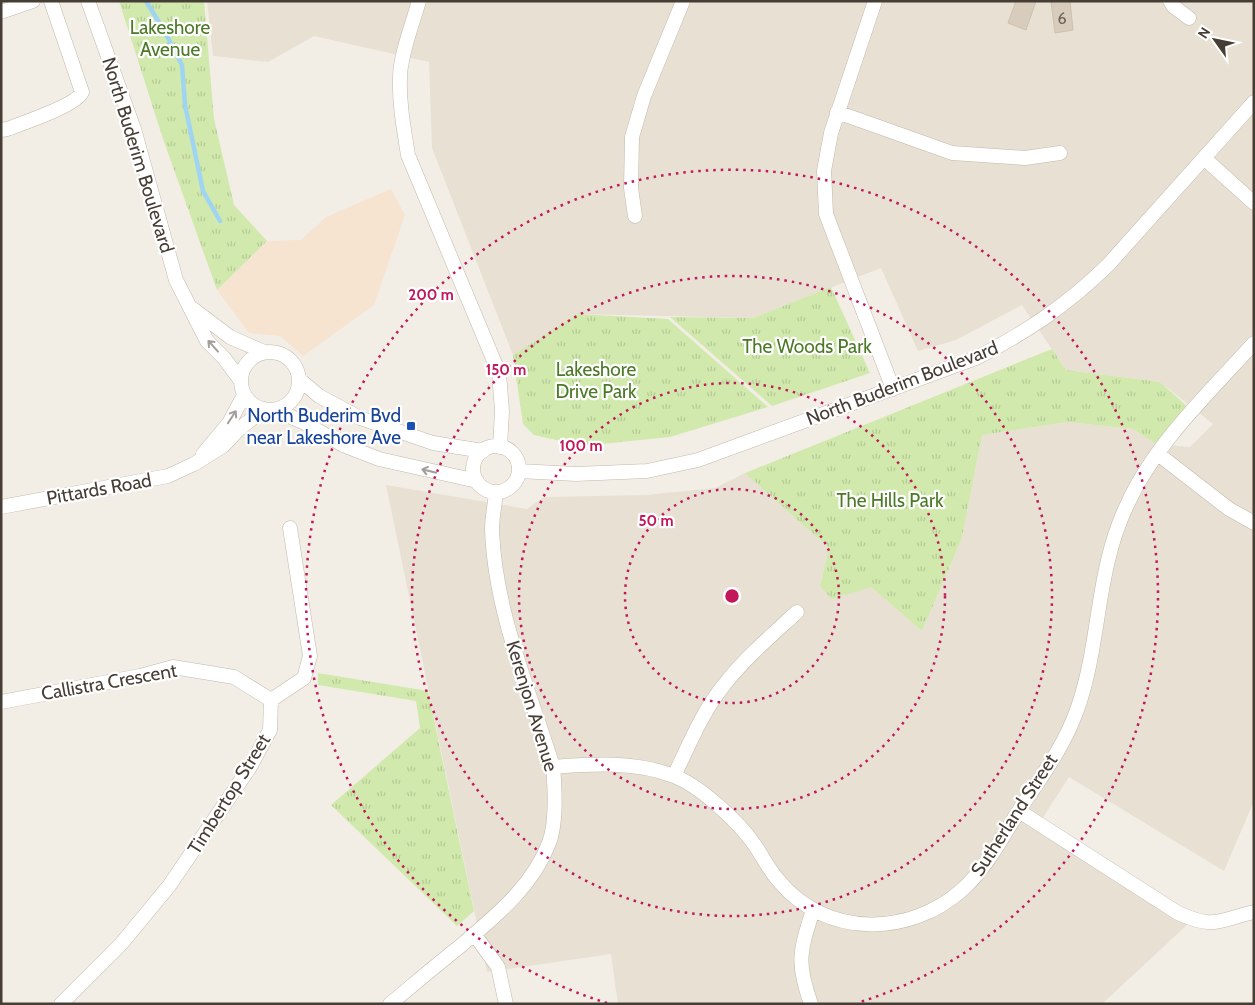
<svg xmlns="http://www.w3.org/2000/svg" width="1255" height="1005" viewBox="0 0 1255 1005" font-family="Cabin,sans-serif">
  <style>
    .residential { fill: #e7e0d3 }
    .commercial { fill: #f6e3d0 }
    .park { fill: url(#park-tufts) }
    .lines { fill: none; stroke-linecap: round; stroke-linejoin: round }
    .stream { stroke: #9fd5f2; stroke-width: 4.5 }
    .building { fill: #d8ccbd; stroke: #d0c0ad }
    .minor-casing { stroke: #c2b8ab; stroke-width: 15 }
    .minor { stroke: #fff; stroke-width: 14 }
    .oneway { stroke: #a29e9a }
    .ring { fill: none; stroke: #c2185b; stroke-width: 2.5; stroke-dasharray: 2.5 5 }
    .transit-dot { fill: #1a4fb4; stroke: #fff; stroke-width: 2 }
    .labels { text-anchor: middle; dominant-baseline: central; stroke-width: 4.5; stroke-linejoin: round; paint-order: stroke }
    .number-label { font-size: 16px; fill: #6a6257 }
    .park-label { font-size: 19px; fill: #4b7926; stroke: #fff }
    .street-label { font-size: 19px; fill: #463e35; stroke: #fff }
    .transit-label { font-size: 19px; fill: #164399; stroke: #fff; text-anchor: end }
    .centre { fill: #c2185b; stroke: #fff; stroke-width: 2.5 }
    .ring-label { font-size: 15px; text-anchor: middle; font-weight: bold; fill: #c2185b; stroke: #fff; stroke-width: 4.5; stroke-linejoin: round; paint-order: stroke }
  </style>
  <defs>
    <pattern id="park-tufts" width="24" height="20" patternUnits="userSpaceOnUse" patternTransform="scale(1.25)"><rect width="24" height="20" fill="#d1e9ad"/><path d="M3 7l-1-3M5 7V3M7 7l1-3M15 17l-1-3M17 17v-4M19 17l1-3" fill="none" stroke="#b5c995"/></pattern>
  </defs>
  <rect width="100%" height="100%" fill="#f3eee5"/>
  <!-- residential -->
  <path class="residential" d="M 207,1 L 1254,1 L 1254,801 L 1224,871 L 1069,777 L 1035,830 L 1188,924 L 1102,1004 L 618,1004 L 611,954 L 487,972 L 386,485 L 527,509 L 544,497 L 646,495 L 715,488 L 745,473 L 829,548 L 820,585 L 871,587 L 922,631 L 962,538 L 982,435 L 1068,422 L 1133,429 L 1156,444 L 1190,447 L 1213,424 L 1160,382 L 1066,370 L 1022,305 L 956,340 L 918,351 L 881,268 L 753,318 L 577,314 L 513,355 L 432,148 L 429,62 L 314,36 L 268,62 L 213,56 Z"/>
  <!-- commercial -->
  <path class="commercial" d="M 391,189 L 405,215 L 374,305 L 303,356 L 280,336 L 249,333 L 217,290 L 267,241 L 301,240 L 326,217 Z"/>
  <!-- park -->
  <path class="park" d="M 119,1 L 204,1 L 214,119 L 234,205 L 267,241 L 217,290 L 163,139 Z
    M 831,287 L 870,373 L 772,406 L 670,317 L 753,318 Z
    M 577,314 L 668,319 L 768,407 L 670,437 L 582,446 L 534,435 L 523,424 L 513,355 Z
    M 1052,349 L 1066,370 L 1160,382 L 1189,408 L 1156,444 L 1133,429 L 1068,422 L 982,435 L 962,538 L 922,631 L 871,587 L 832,599 L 820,586 L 829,548 L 745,473 Z
    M 318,673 L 428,691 L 474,911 L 457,926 L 331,805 L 420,728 L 416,701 L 318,685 Z"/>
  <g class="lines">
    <!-- stream -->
    <path class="stream" d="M 146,1 L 165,32 L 182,65 L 185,105 L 203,191 L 220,221"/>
  </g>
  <!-- building -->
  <path class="building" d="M 1016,1 L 1036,1 L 1026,30 L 1008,23 Z
    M 1051,1 L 1070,1 L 1073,30 L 1055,33 Z"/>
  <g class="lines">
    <!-- minor casing -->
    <g class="minor-casing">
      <path id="minor" d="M 88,1 L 134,129 L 176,280 L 207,341 L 224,358 L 241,381
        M 419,1 C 413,22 400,56 400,77 C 399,104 404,130 408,155 L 499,373 L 502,411 L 500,447
        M 875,1 L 831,133 L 824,171 L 826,214 L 893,389
        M 1170,1 L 1173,6 L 1189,18
        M 1,12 L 33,1
        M 837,112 L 952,153 L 1025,158 L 1060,153
        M 1,130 L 7,129 C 23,123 77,105 82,92 L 51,1
        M 1204,158 L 1254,203
        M 635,216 L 631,188 L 632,137 L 644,96 L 683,1
        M 193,309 L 230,337 L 264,352
        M241 381a29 29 0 1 1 58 0a29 29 0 1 1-58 0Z
        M 299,379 L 319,396 L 360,418 L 433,443 L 483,451
        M 275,410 L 303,422 L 343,445 L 379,459 L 477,481
        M473 469a23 23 0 1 1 46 0a23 23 0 1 1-46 0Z
        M 203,454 L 229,423 L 244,395
        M 1158,454 L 1229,509 L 1254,523
        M 519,471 L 576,474 L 647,471 L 698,460 L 976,358 C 1027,332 1067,305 1108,265 L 1254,102
        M 1,507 L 168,476 L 194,464 L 223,446 L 238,430 L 264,409
        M 1,702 L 140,676 L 173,667 L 234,677 L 271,700
        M 553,767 C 593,764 635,761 674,776 C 700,786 738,821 754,844 C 763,857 769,870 779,881 C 826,938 910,937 963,889 C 986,868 1002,838 1018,812 C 1039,780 1064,747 1077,710 C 1101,643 1095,572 1127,505 C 1155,443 1209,393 1254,343
        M 674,776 C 689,745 702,712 724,685 C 745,658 772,635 797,612
        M 1019,811 L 1178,913 C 1216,930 1218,920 1254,912
        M 474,934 L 498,967 L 506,1004
        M 61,1004 L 121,944 L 169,886 L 250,767 L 270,730 L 271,700 L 304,678 L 310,656 L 290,528
        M 390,1004 C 413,985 435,966 458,948 C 493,918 532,888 549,843 C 557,822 555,789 553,767 C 529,689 495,612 492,530 C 492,517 495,504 496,492
        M 811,1004 C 796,962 800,951 813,910"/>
    </g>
    <!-- minor -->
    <use href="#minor" class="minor"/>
  </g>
  <!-- one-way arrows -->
  <defs><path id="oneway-shaft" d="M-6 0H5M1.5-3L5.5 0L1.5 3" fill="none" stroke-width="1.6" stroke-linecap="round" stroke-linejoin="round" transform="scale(1.25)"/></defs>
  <g class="oneway">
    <use href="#oneway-shaft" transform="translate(213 346) rotate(-132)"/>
    <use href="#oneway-shaft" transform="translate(232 417) rotate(-57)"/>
    <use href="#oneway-shaft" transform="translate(429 471) rotate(-167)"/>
  </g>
  <!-- distance rings -->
  <g class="ring">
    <circle cx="732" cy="596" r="107"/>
    <circle cx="732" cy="596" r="213"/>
    <circle cx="732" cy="596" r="320"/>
    <path d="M607 1003A426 426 0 1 1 857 1003"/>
  </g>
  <!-- markers -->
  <rect class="transit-dot" x="406" y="421" width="10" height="10" rx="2.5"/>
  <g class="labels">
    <!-- number labels -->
    <g class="number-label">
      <text x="1062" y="18">6</text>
    </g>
    <!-- park labels -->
    <g class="park-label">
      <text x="170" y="27">Lakeshore<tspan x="170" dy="22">Avenue</tspan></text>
      <text x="807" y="346">The Woods Park</text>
      <text x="596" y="369">Lakeshore<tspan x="596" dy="22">Drive Park</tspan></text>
      <text x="890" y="500">The Hills Park</text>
    </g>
    <!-- street labels -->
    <g class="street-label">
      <text transform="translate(138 155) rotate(73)">North Buderim Boulevard</text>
      <text transform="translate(902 383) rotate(-21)">North Buderim Boulevard</text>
      <text transform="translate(99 489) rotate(-10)">Pittards Road</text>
      <text transform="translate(109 682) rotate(-10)">Callistra Crescent</text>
      <text transform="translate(532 706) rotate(73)">Kerenjon Avenue</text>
      <text transform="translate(229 794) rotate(-58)">Timbertop Street</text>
      <text transform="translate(1014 815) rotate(-57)">Sutherland Street</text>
    </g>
    <!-- transit labels -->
    <g class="transit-label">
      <text x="401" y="415">North Buderim Bvd<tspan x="401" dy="22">near Lakeshore Ave</tspan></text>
    </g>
  </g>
  <circle cx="732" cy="596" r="8" class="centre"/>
  <g class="ring-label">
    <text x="431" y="300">200 m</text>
    <text x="506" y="375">150 m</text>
    <text x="581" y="451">100 m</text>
    <text x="656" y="526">50 m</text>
  </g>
  <!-- border -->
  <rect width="1255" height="1005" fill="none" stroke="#463e35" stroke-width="5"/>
  <!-- north arrow -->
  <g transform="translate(1215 40) rotate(303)" stroke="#ffffff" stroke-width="4" paint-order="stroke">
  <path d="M0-4L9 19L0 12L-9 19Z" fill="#463e35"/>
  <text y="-8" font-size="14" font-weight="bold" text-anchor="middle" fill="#463e35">N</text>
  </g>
</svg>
